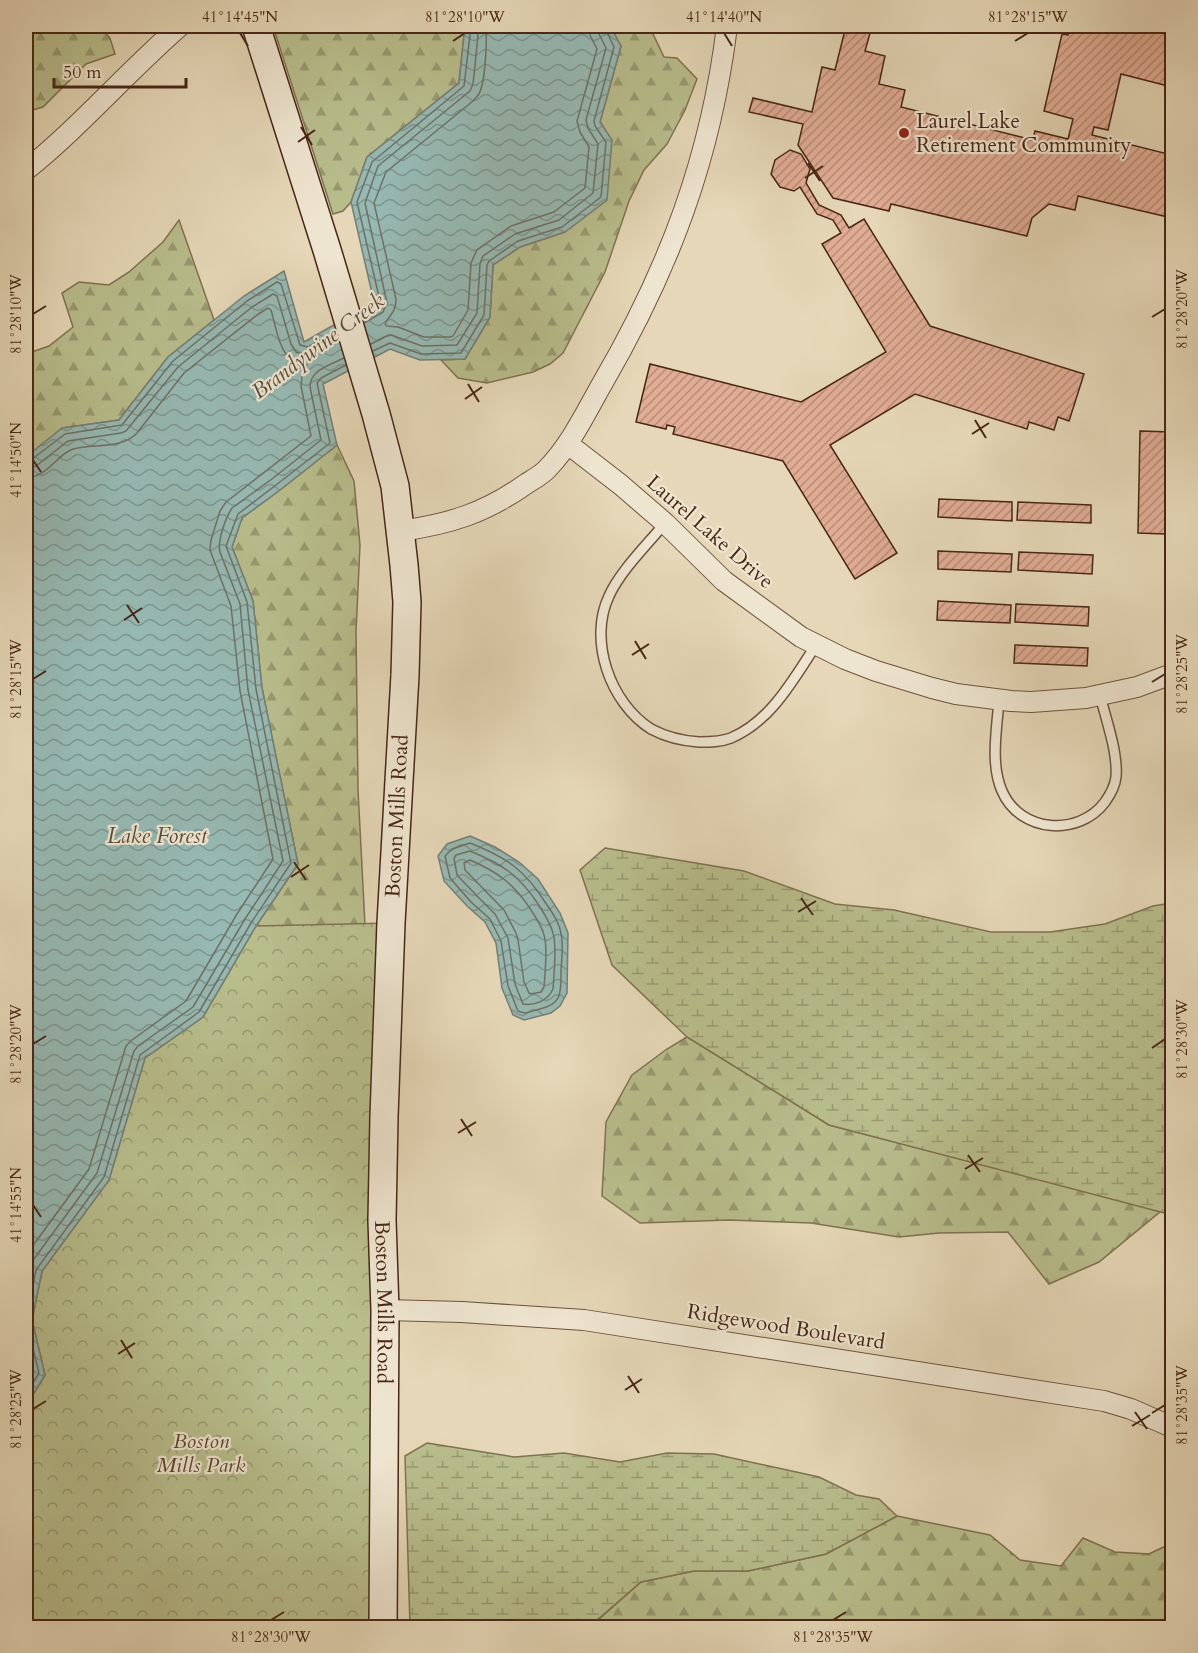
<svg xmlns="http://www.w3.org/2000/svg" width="1198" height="1653" viewBox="0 0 1198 1653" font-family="Cardo,serif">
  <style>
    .forest { fill: url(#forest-firs); stroke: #807250; stroke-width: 1.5 }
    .wetland { fill: url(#wetland-marsh); stroke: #807250; stroke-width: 1.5 }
    .park { fill: url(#park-crowns); stroke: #807250; stroke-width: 1.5 }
    .water { fill: url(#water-waves); stroke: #777e74; stroke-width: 1.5 }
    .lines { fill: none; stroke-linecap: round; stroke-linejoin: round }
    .shore { stroke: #6f7064; stroke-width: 1.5 }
    .building { fill: url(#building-hatch); stroke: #482615; stroke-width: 1.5 }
    .lane-casing { stroke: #6f523e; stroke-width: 12 }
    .street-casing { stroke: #6f523e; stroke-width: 22 }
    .secondary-casing { stroke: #482615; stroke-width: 30 }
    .lane { stroke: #eee5d0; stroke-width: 9 }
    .street { stroke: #eee5d0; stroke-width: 20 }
    .secondary { stroke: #eee5d0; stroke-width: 27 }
    .ticks { fill: none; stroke: #482615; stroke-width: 2 }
    .poi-dot { fill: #8f2418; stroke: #eee5d0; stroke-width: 2 }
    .labels { text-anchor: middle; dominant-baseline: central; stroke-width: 4.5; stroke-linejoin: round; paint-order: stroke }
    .poi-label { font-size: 21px; fill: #482615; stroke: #eee5d0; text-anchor: start }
    .street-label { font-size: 21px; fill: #482615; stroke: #eee5d0 }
    .park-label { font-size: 21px; font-style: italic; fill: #5e442d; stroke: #eee5d0 }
    .water-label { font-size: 22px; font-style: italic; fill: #5c4b3c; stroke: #eee5d0 }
    .neatline { fill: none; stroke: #482615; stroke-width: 2 }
    .ticks-label { font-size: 15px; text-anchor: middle; fill: #482615 }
  </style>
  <defs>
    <pattern id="forest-firs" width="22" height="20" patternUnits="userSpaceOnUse" patternTransform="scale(1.5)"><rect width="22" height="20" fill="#b8bd8c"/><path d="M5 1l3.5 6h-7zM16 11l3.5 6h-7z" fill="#989971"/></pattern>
    <pattern id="wetland-marsh" width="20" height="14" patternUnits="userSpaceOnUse" patternTransform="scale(1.5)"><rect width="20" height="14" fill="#b8bd8c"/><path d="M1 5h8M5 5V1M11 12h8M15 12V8" fill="none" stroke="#989971"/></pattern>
    <pattern id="park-crowns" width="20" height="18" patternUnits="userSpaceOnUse" patternTransform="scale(1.5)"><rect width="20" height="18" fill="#b8bd8c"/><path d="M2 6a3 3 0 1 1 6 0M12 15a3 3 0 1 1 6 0" fill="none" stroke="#989971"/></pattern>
    <pattern id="water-waves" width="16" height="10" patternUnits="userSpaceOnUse" patternTransform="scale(1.5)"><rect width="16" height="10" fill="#96b9b3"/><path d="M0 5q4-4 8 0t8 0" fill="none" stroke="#7c9690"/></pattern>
    <pattern id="building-hatch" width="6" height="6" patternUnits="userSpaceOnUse" patternTransform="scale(1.5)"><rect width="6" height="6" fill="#e0ac94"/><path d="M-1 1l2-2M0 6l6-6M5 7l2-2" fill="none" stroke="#b88c78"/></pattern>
  </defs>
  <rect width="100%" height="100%" fill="#e5d7b7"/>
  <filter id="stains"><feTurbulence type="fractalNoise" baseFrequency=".00333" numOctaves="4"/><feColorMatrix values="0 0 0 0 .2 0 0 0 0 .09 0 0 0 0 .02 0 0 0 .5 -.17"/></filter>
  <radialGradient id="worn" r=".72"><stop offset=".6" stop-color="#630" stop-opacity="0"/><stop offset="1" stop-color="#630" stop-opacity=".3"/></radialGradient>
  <!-- forest -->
  <path class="forest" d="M 26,26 L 100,26 L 110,38 L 115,54 L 86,64 L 43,107 L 26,112 Z
    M 273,26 L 459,26 L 464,35 L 459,83 L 367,157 L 351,202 L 343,211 L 333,214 Z
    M 610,26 L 658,26 L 653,34 L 664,57 L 677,58 L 697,79 L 685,110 L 667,144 L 644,170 L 629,201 L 605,272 L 563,353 L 550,364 L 533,372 L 487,383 L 458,378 L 441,360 L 465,359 L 490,317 L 493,265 L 520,247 L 565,232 L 600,122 L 621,46 Z
    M 179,220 L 214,320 L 168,357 L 119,420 L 63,428 L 26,457 L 26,354 L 49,346 L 73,327 L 62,293 L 79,282 L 109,285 L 129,272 L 163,242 Z
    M 337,445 L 354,481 L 360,545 L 356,632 L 358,790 L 368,983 L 141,1628 L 26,1627 L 26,1406 L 45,1375 L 145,1058 L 256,926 L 298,864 L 262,688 L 253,601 L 232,547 L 242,518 L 280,490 Z
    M 687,1037 L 829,1125 L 1161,1211 L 1099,1262 L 1049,1284 L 1008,1232 L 939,1233 L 899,1237 L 811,1223 L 729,1220 L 640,1223 L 602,1196 L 606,1122 L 632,1075 L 667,1049 Z
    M 897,1516 L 990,1535 L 1020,1560 L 1061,1566 L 1083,1538 L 1115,1552 L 1149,1554 L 1172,1543 L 1172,1623 L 1164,1627 L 589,1628 L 641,1582 L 694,1571 L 748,1571 L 826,1554 Z"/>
  <!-- wetland -->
  <path class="wetland" d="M 605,848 L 744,871 L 835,904 L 894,910 L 991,932 L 1050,932 L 1105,924 L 1153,906 L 1172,903 L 1172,1215 L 829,1125 L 687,1037 L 612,965 L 580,870 Z
    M 427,1443 L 514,1457 L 564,1453 L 620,1462 L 667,1453 L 714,1454 L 819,1477 L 856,1495 L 879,1499 L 897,1516 L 826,1554 L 748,1571 L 694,1571 L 641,1582 L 589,1627 L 410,1627 L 405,1456 Z"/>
  <!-- park -->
  <path class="park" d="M 391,923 L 375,1627 L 26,1627 L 26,1406 L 45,1375 L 32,1320 L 42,1271 L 109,1180 L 145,1058 L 203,1017 L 256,926 Z"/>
  <!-- water -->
  <path class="water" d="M 459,26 L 610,26 L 621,46 L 600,122 L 612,140 L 607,200 L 565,232 L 520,247 L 493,265 L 490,317 L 465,359 L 420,360 L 390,349 L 323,384 L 337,445 L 280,490 L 242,518 L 232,547 L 253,601 L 262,688 L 298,864 L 256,926 L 203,1017 L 145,1058 L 109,1180 L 42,1271 L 32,1320 L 45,1375 L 26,1406 L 26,457 L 62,428 L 119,420 L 168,357 L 244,296 L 284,271 L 304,342 L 374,302 L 351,202 L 367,157 L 459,83 L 464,35 Z
    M 470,836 L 495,847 L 519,862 L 538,879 L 560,913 L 568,933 L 567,993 L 560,1006 L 551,1013 L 524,1020 L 513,1015 L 502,988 L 496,943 L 485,922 L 467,906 L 444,881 L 438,856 L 447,844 Z"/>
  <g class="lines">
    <!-- shore -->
    <path class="shore" d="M 485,26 C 488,37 485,77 481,89 C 480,94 477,97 473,101 L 386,172 L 374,203 L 396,299 C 396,313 389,315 385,324 L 387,326 L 398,327 L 424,337 L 450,337 L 453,336 L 468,310 L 471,263 L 477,250 L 511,226 L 554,212 L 585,188 L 589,147 L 580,132 L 577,121 L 597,49 L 590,35 L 589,26
      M 362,316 L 377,307 L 380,301 L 357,202 L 372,162 L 464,86 L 470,35 L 466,26
      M 364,323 L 383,312 L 387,303 L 365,203 L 378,166 L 470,91 L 473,84 L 478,36 L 475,26
      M 371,344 L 384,337 L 391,335 L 422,346 L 457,345 L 477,313 L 480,264 L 483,256 L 515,234 L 559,220 L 593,193 L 598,144 L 588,128 L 586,120 L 606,48 L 598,32 L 598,26
      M 373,351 L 390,343 L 421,354 L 461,353 L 484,315 L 487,265 L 489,261 L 518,241 L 562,227 L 601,197 L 606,142 L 595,126 L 594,121 L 614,47 L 606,30 L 605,26
      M 26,461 L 31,460 L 65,434 L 122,425 L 173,361 L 247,301 L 277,282 L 281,284 L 300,345 L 308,347 L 336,331
      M 26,469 L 36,466 L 68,441 L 121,433 L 126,431 L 178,367 L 252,307 L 273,294 L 277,296 L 291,344 L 296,352 L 302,354 L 309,354 L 338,338
      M 26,478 C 48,477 56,455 73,449 C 94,443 121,450 137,433 L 184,373 L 257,315 L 268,308 L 271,310 C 275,323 279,350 290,358 C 295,362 302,363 307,365 L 302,377 L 301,386 L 311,436 L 226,502 L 220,511 L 211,540 L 210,550 L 231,606 L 240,691 L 273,859 L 237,914 L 186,1001 L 132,1040 L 126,1046 L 89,1169 L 26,1255
      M 470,843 C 508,858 525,870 547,905 C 553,913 559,923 561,933 C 564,946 561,962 561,975 C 561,994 561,1004 540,1009 C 531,1011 526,1015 518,1011 L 508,986 L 501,941 L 490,919 L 471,902 L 450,878 L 445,856 L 452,849 Z
      M 470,851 C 502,864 519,875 538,904 C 544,913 550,922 553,933 C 557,945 554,975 553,989 C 548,1000 536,1006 523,1004 L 515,984 L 508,938 L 495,914 L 477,896 L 457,875 L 454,858 L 456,855 Z
      M 470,860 C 498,872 514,884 531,910 C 536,918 542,926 544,935 C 548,947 545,973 544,987 L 541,992 L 531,994 L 529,993 L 524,982 L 518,940 L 516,933 L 504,910 L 465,870 L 464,863 Z
      M 26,1283 L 31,1263 L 97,1173 L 134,1051 L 138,1046 L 193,1007 L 245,919 L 283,861 L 248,690 L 240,604 L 220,552 C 217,541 226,517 232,508 L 272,479 L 321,440 L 310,387 C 310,370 330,365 344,358
      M 26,1395 L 39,1373 L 26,1320 L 36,1270 L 104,1177 L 140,1055 L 199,1012 L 251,923 L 291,863 L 256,689 L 247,602 L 226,546 L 238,514 L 276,485 L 330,443 L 317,383 L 321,378 L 346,365"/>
  </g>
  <!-- building -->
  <path class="building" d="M 846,26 L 872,26 L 865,51 L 885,56 L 879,84 L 905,90 L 901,107 L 1033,140 L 1035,131 L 1068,139 L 1073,119 L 1044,111 L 1062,34 L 1068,35 L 1071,26 L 1172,26 L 1172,87 L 1121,74 L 1108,130 L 1094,127 L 1092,135 L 1172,155 L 1172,218 L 1078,196 L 1075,210 L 1049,204 L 1032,218 L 1027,236 L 891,204 L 889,211 L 833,198 L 798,145 L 803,124 L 749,112 L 753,98 L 812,112 L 822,67 L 835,70 Z
    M 790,150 L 801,154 L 810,169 L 806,183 L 819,205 L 841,215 L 849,228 L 864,219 L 930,326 L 1084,374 L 1069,421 L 1058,417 L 1054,430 L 1029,422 L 1027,429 L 915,394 L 830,445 L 897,553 L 855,579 L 783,461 L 673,434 L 675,427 L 667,425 L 666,429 L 636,422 L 650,364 L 801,402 L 886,352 L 822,244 L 841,233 L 833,220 L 817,214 L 800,187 L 794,191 L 780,187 L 771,174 L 775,160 Z
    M 1140,431 L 1172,432 L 1172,515 L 1166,514 L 1165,534 L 1138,533 Z
    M 939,499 L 1012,502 L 1012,521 L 938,517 Z
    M 1018,502 L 1091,505 L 1091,523 L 1017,520 Z
    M 938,551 L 1012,554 L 1011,572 L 938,569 Z
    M 1019,552 L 1093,555 L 1092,574 L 1018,570 Z
    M 938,601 L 1011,605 L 1010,623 L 937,620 Z
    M 1016,604 L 1089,607 L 1088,626 L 1015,622 Z
    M 1015,645 L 1088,648 L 1087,666 L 1014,663 Z"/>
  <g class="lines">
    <!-- lane casing -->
    <g class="lane-casing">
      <path id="lane" d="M 665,523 C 648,544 620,571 609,596 C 588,640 610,703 651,729 C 666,737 683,741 699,742 C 710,742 721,742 731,738 C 771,721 793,680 816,645
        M 999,700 C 997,728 990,764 1002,791 C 1020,833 1079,837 1105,802 C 1110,795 1115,786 1116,777 C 1118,752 1106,720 1100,695"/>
    </g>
    <!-- street casing -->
    <g class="street-casing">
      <path id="street" d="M 26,170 C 81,126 127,72 180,26
        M 568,444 L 621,485 L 665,523 L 724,581 L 801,637 L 845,659 L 876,671 L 932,688 L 956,694 L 1011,701 L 1031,702 L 1086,698 L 1137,687 L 1172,674
        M 400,531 C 450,524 485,513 526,484 C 534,479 543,474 548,468 C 571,444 586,412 602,384 C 669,269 711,158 727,26
        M 385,1310 L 462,1312 L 584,1320 L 1104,1401 L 1131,1409 L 1172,1427"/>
    </g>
    <!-- secondary casing -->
    <g class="secondary-casing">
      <g id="secondary">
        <path id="s1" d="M 256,26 L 327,250 L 376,414 L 395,486 L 404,565 L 407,602 L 405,675 L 391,923 L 384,1117 L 382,1220 L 385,1310 L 383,1628"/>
      </g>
    </g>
    <!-- lane -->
    <use href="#lane" class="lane"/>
    <!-- street -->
    <use href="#street" class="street"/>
    <!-- secondary -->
    <use href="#secondary" class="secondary"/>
  </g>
  <!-- ticks -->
  <path class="ticks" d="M 240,33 L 248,46M 724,33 L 732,46M 453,41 L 465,33M 1015,41 L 1028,33M 301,127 L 312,145M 298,142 L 315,130M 808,163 L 820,181M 805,178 L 823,166M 33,314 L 46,306M 1152,317 L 1165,309M 468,384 L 479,402M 465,399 L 482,387M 975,420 L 986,438M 972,434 L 989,423M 33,460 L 41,472M 127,605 L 139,623M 124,620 L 142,608M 635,641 L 646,659M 632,655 L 649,644M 33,679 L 46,671M 1152,682 L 1165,674M 294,862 L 306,880M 291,877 L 309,865M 801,898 L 813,915M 798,912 L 816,901M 33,1044 L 46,1036M 1152,1048 L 1165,1039M 461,1119 L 472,1136M 458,1133 L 476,1122M 968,1155 L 980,1172M 965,1169 L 983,1158M 33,1205 L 41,1217M 121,1340 L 132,1358M 118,1354 L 135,1343M 628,1376 L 639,1393M 625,1390 L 642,1379M 33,1409 L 46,1401M 1135,1412 L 1147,1429M 1152,1413 L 1165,1405M 1132,1426 L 1150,1415M 271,1620 L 284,1612M 833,1620 L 846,1612"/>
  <!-- markers -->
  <circle class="poi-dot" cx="904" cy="133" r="6"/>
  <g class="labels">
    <!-- poi labels -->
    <g class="poi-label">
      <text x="916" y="121">Laurel Lake<tspan x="916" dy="24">Retirement Community</tspan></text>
    </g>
    <!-- street labels -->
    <g class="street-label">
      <text transform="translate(710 532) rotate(41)">Laurel Lake Drive</text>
      <text transform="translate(397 816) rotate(-87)">Boston Mills Road</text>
      <text stroke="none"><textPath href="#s1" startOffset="1298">Boston Mills Road</textPath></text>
      <text transform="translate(786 1327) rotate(9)">Ridgewood Boulevard</text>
    </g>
    <!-- park labels -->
    <g class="park-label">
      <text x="201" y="1441">Boston<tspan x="201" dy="24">Mills Park</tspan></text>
    </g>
    <!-- water labels -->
    <g class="water-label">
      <text transform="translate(318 346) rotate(-37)">Brandywine Creek</text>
      <text x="157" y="836">Lake Forest</text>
    </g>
  </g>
  <!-- margin -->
  <rect width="1198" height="1653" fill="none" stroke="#e5d7b7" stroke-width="66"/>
  <!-- scale -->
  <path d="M54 78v9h132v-9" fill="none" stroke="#482615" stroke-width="3"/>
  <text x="63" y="78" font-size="18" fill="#482615" stroke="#eee5d0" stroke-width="4.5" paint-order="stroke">50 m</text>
  <rect x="33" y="33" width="1132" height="1587" class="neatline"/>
  <g class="ticks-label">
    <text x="240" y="22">41°14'45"N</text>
    <text x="465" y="22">81°28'10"W</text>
    <text x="724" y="22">41°14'40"N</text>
    <text x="1028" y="22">81°28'15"W</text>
    <text transform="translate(1182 309) rotate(-90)" y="5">81°28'20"W</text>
    <text transform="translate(16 314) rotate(-90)" y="5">81°28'10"W</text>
    <text transform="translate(16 460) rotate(-90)" y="5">41°14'50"N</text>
    <text transform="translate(1182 674) rotate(-90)" y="5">81°28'25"W</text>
    <text transform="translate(16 679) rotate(-90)" y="5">81°28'15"W</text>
    <text transform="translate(1182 1039) rotate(-90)" y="5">81°28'30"W</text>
    <text transform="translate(16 1044) rotate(-90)" y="5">81°28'20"W</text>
    <text transform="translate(16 1205) rotate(-90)" y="5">41°14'55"N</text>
    <text transform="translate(1182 1405) rotate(-90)" y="5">81°28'35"W</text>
    <text transform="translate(16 1409) rotate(-90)" y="5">81°28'25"W</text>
    <text x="271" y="1642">81°28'30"W</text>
    <text x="833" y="1642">81°28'35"W</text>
  </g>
  <rect width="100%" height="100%" filter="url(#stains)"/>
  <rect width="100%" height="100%" fill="url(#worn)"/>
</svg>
